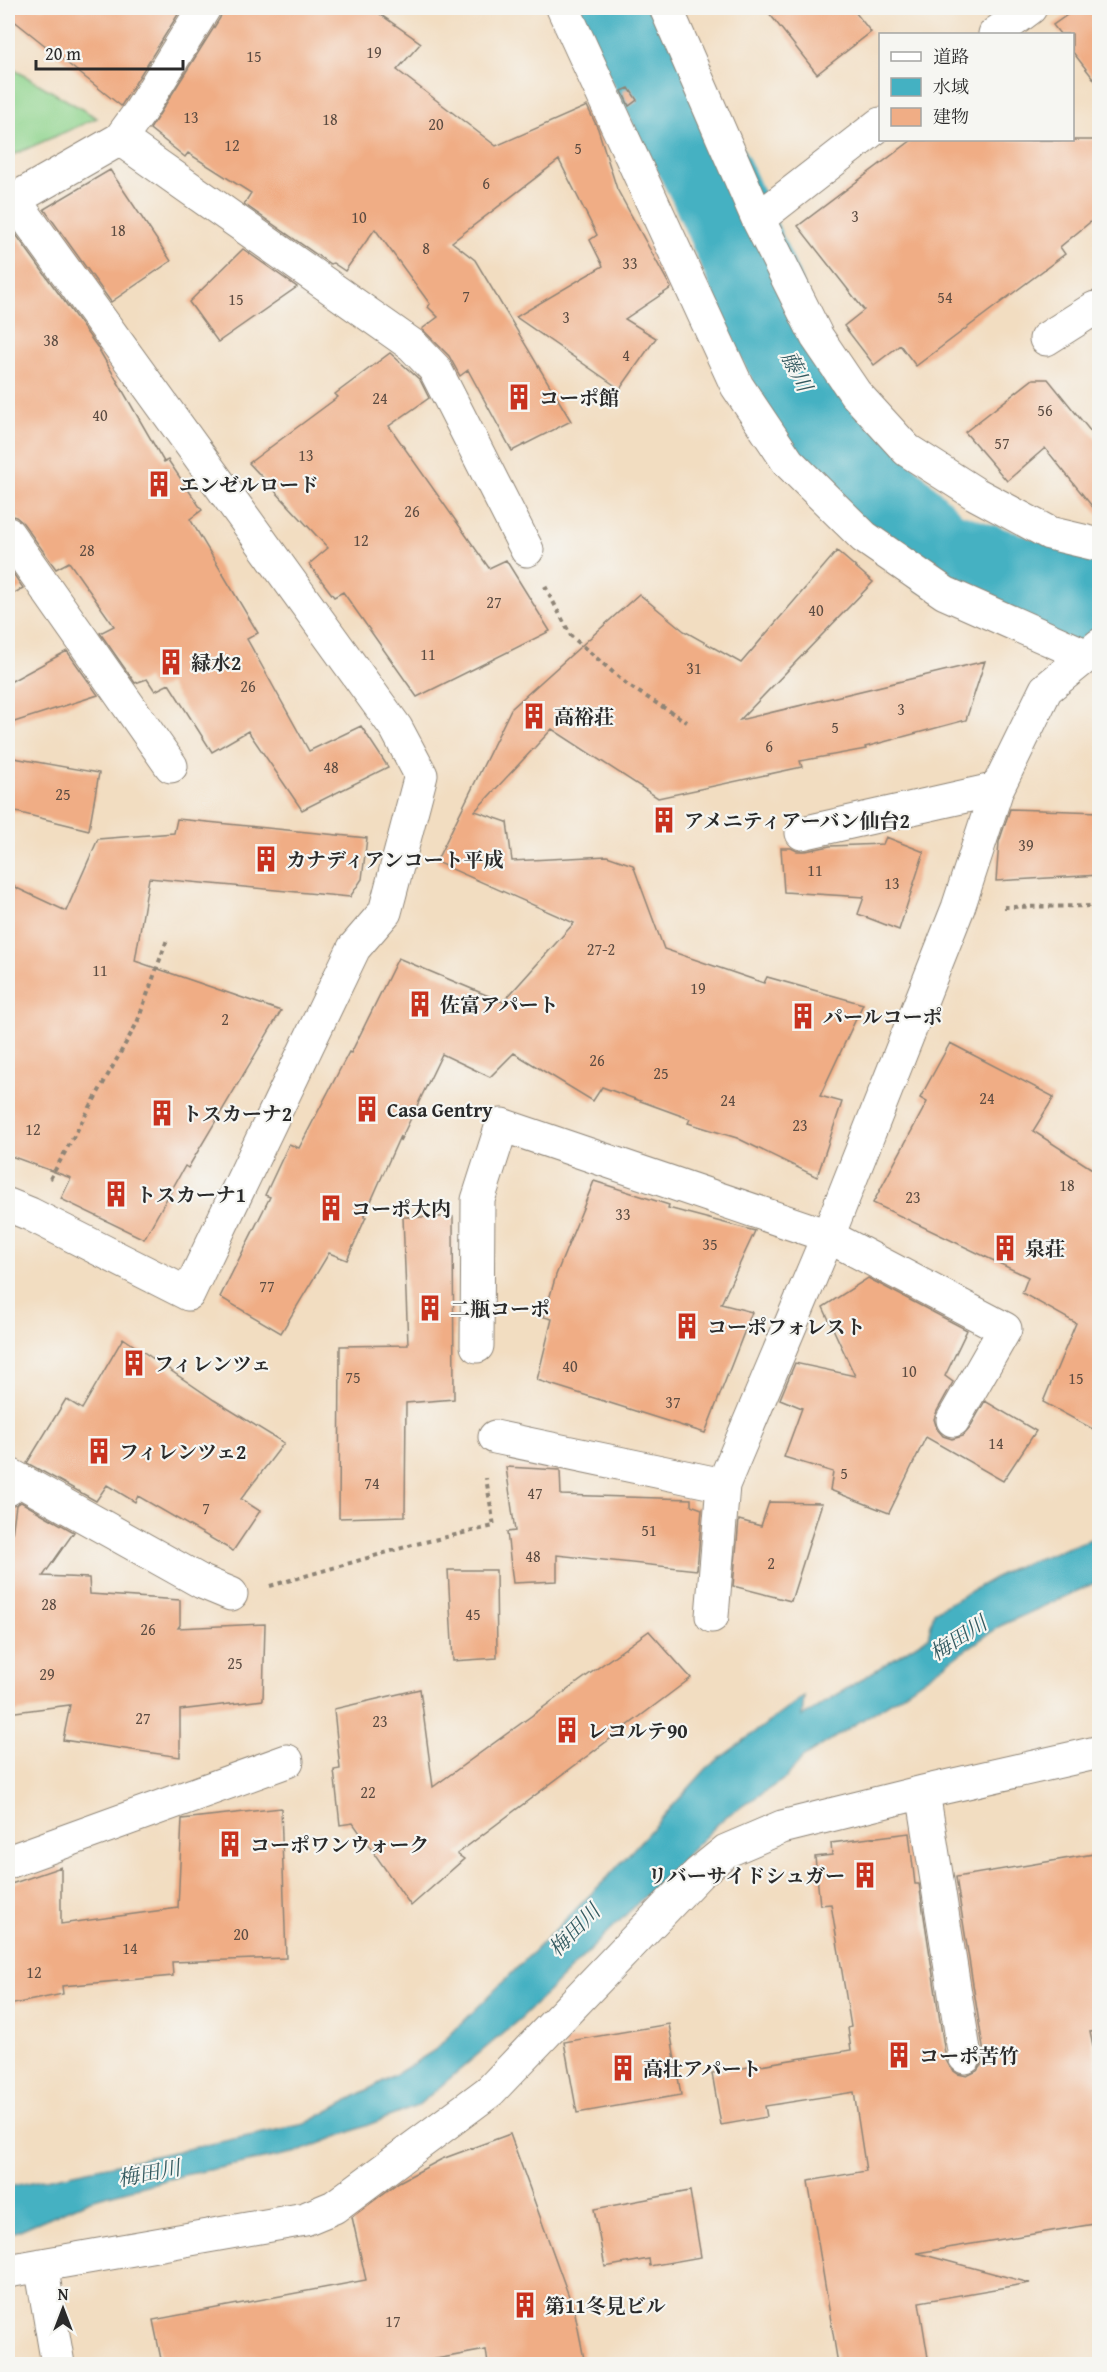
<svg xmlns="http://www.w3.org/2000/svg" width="1107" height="2372" viewBox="0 0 1107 2372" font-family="'Gentium Book Plus','Noto Serif JP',serif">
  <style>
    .green { fill: #8fd48d; stroke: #5d805c; stroke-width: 1.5 }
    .water { fill: #44b1c2; stroke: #386e76; stroke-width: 1.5 }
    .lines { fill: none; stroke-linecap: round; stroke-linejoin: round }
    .river { stroke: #44b1c2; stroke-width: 88 }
    .building { fill: #f0ad85 }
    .minor-casing { stroke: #8e8476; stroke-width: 35 }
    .path { stroke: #8e8476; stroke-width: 4; stroke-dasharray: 4.5 4.5; stroke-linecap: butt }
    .minor { stroke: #fff; stroke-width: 33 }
    .labels { text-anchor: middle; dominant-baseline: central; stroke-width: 4.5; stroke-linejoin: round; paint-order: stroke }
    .number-label { font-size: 16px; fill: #5c4c42 }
    .poi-label { font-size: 20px; font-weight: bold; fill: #2b2b2b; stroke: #f6f6f2; text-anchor: start }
    .water-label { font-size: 21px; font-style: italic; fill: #345a60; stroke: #f6f6f2 }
  </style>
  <rect width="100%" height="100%" fill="#f6f6f2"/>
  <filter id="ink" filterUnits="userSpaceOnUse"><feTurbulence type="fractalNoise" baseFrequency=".0167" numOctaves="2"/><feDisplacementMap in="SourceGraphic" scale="12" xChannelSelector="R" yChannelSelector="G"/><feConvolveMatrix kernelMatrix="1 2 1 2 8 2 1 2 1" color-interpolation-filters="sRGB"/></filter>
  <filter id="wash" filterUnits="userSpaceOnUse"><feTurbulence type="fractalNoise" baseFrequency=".008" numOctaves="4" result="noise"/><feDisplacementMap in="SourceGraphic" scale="24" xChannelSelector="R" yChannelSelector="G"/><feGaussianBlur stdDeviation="1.35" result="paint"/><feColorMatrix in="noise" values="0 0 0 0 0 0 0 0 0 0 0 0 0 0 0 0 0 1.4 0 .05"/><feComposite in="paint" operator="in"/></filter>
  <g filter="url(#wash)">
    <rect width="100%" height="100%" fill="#f2ddc1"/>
    <!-- green -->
    <path class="green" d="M 8,66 L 97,118 L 8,157 Z"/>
    <!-- water -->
    <path class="water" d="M 1099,1536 L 1099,1581 L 1000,1626 L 900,1696 L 802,1758 L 786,1778 L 725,1817 L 522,2017 L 417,2106 L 298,2152 L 184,2175 L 90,2200 L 8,2235 L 8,2187 L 305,2124 L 400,2072 L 435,2050 L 608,1877 L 708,1767 L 804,1696 L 802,1717 L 928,1637 L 934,1612 L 1010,1569 Z"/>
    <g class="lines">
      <!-- river -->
      <path class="river" d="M 623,8 L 712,183 L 783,345 L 839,453 L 938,552 L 1100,608"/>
    </g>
    <g id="blocks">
      <!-- building -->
      <path class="building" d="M 8,8 L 182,8 L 121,106 L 8,16 Z
        M 223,8 L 371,8 L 421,43 L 397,70 L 496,146 L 587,106 L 598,129 L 617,189 L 671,288 L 625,319 L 656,338 L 620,389 L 516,317 L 603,266 L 590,240 L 597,235 L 559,160 L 452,242 L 475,260 L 571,421 L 512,451 L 468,370 L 460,376 L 449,356 L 422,329 L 438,317 L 428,307 L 430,304 L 375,229 L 345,271 L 333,263 L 330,264 L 244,204 L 251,193 L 188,153 L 185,157 L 150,129 L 220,18 Z
        M 765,8 L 852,8 L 871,32 L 817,74 Z
        M 1077,8 L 1100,8 L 1100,87 L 1072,51 L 1072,34 L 1060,34 L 1053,25 Z
        M 629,88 L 637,100 L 629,106 L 622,91 Z
        M 912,140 L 1100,140 L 1100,214 L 1060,247 L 1065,254 L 916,366 L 900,345 L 874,365 L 844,326 L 864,310 L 798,226 Z
        M 110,170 L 171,261 L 111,302 L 44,209 Z
        M 12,229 L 98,348 L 164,462 L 168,460 L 202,510 L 190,519 L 258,633 L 247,639 L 309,751 L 361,726 L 388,767 L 302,810 L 248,731 L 212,752 L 169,684 L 155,691 L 147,679 L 135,683 L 100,633 L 114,626 L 69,562 L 56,569 L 23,523 L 16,517 L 8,515 L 8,232 Z
        M 243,249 L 297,287 L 218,342 L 189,302 Z
        M 390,353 L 420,380 L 429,398 L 389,426 L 489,568 L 506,560 L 550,631 L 417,697 L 343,592 L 334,597 L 309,564 L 328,548 L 249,463 L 338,397 L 335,394 Z
        M 1033,379 L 1048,379 L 1100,443 L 1100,516 L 1045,448 L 1007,481 L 965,432 Z
        M 837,551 L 873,582 L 740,720 L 985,661 L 966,720 L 865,747 L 866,749 L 800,761 L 802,767 L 658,798 L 552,729 L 475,811 L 507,822 L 512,861 L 607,856 L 633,865 L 664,949 L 764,983 L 767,977 L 863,1004 L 820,1096 L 842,1102 L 817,1177 L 737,1138 L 688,1123 L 690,1119 L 602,1087 L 593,1101 L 514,1053 L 490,1077 L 442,1054 L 400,1141 L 400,1136 L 364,1217 L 366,1217 L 347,1260 L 329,1253 L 281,1333 L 220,1297 L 270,1197 L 265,1195 L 289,1144 L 299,1148 L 349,1052 L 351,1053 L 398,958 L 503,1002 L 574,923 L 436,862 L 511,709 L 639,594 L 684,631 L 741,663 Z
        M 8,566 L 23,588 L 8,597 Z
        M 67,651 L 98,695 L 8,724 L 8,683 Z
        M 8,757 L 99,773 L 89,830 L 8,810 Z
        M 1010,809 L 1100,812 L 1100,875 L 996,881 L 999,842 Z
        M 177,819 L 367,838 L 362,879 L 350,897 L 149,878 L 135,961 L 281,1011 L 188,1168 L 185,1166 L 144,1239 L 61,1199 L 71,1178 L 8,1155 L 8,884 L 66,911 L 98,839 L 174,833 Z
        M 886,837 L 924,852 L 899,930 L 858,914 L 864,897 L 784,892 L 781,848 L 791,848 L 797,851 L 806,851 L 830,846 L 883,844 Z
        M 950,1043 L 1054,1097 L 1033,1131 L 1100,1174 L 1100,1433 L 1043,1402 L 1076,1323 L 1022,1293 L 1028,1277 L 873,1203 L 927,1102 L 920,1098 Z
        M 594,1181 L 669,1205 L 668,1208 L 755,1231 L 721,1304 L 752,1312 L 705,1433 L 537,1380 L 552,1319 L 544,1317 L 556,1275 Z
        M 403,1217 L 453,1217 L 454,1399 L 406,1403 L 405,1516 L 339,1518 L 340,1346 L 408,1345 Z
        M 868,1278 L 967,1330 L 945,1376 L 953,1382 L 937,1411 L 934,1419 L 937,1429 L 943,1436 L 952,1439 L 963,1436 L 969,1429 L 985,1401 L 1036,1431 L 1003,1481 L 926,1437 L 889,1513 L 830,1490 L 833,1472 L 784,1457 L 802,1408 L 780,1399 L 795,1363 L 855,1376 L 823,1307 Z
        M 123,1338 L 214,1400 L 284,1443 L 241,1499 L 260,1511 L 233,1551 L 138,1496 L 135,1502 L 107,1485 L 96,1501 L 27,1463 L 66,1399 L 82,1409 Z
        M 506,1467 L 560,1470 L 561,1495 L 691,1499 L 691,1505 L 702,1509 L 697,1570 L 557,1555 L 557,1581 L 513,1583 L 507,1532 L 515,1531 Z
        M 21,1502 L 74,1532 L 43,1576 L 89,1578 L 90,1594 L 180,1600 L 180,1625 L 178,1628 L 265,1624 L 263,1700 L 180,1710 L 180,1757 L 63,1740 L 70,1705 L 8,1713 L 8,1564 L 16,1505 Z
        M 769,1502 L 822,1503 L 791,1601 L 733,1586 L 739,1520 L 761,1526 Z
        M 448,1570 L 496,1570 L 497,1658 L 453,1661 Z
        M 649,1631 L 691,1678 L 457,1854 L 464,1859 L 411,1906 L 353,1823 L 340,1825 L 334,1770 L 340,1769 L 334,1709 L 420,1689 L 433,1787 Z
        M 281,1808 L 286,1958 L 172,1962 L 173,1976 L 62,1986 L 63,1994 L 8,2005 L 8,1885 L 61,1867 L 61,1924 L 178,1908 L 182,1819 Z
        M 909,1833 L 915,1884 L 919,1884 L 946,2060 L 951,2069 L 958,2074 L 967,2076 L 977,2071 L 982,2064 L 984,2054 L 956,1877 L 1100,1853 L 1100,2031 L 1090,2032 L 1100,2080 L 1100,2223 L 917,2253 L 1030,2283 L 919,2302 L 929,2364 L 838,2364 L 808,2181 L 866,2171 L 854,2092 L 765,2106 L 767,2117 L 721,2125 L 712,2073 L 851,2050 L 848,2028 L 851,2027 L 831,1904 L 820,1905 L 815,1857 L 832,1855 L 831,1843 Z
        M 669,2024 L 681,2095 L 577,2113 L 564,2042 Z
        M 510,2134 L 575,2313 L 585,2364 L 488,2364 L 486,2350 L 409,2364 L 162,2364 L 153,2320 L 366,2280 L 352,2217 L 399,2182 L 442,2159 Z
        M 690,2191 L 701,2257 L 650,2266 L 649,2259 L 605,2267 L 594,2209 Z"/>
    </g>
  </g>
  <g filter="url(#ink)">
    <use href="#blocks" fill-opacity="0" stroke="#8e8476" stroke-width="1.5"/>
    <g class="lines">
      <!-- minor casing -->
      <g class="minor-casing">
        <path id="minor" d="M 563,8 L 737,386 L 788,462 L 864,537 L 945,593 L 1087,656
          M 666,8 L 758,219 L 817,337 L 855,393 L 907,450 L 976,494 L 1049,533 L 1100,545
          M 995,34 L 1030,8
          M 120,139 L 412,345 L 435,369 L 527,550
          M 8,203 L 120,139 L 139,113 L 204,8
          M 758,219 L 880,124
          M 1046,339 L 1095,308 L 1100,314
          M 8,534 L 171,766
          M 802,833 L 997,789
          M 8,1205 L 30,1214 L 188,1294 L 354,948 L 385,912 L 421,775 L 396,728 L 14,200
          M 477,1346 L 478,1200 L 502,1125 L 828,1236 L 1005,1329 L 953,1420
          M 495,1437 L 723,1485
          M 8,1489 L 12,1476 L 202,1582 L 231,1594
          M 712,1616 L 723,1485 L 828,1236 L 958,908 L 997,789 L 1046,689 L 1100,645
          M 923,1792 L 965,2057
          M 8,1862 L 287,1761
          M 41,2265 L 58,2364
          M 8,2271 L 305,2219 L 334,2207 L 490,2091 L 699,1873 L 726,1851 L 782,1827 L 923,1792 L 1100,1752"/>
      </g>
      <!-- path -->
      <path class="path" d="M 545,586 L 571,636 L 629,686 L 687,722
        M 1004,907 L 1100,906
        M 50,1179 L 137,1023 L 168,937
        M 270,1586 L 416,1544 L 494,1526 L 486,1478"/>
      <!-- minor -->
      <use href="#minor" class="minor"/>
    </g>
  </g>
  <!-- icons -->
  <defs>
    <g id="building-bare" transform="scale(2.07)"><path d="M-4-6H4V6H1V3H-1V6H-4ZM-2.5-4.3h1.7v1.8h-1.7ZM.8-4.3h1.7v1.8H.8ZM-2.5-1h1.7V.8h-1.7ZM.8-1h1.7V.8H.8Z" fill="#c8321e" stroke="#f6f6f2" stroke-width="2.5" paint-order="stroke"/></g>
  </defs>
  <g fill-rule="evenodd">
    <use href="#building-bare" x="519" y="397"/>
    <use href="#building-bare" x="159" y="484"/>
    <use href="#building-bare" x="171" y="662"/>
    <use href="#building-bare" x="534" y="716"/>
    <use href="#building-bare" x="664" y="820"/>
    <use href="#building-bare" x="266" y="859"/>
    <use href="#building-bare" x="420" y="1004"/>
    <use href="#building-bare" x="803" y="1016"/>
    <use href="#building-bare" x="367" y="1109"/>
    <use href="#building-bare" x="162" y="1113"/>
    <use href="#building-bare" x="116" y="1194"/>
    <use href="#building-bare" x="331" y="1208"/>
    <use href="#building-bare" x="1005" y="1248"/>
    <use href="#building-bare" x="430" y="1308"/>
    <use href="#building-bare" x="687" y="1326"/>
    <use href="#building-bare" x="134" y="1363"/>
    <use href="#building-bare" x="99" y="1451"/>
    <use href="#building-bare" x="567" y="1730"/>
    <use href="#building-bare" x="230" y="1844"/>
    <use href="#building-bare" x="865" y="1875"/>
    <use href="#building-bare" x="899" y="2055"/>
    <use href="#building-bare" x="623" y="2068"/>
    <use href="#building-bare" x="525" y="2305"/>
  </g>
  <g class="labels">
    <!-- number labels -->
    <g class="number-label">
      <text x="374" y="52">19</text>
      <text x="254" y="56">15</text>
      <text x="191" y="117">13</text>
      <text x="330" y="119">18</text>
      <text x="436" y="124">20</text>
      <text x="232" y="145">12</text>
      <text x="578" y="148">5</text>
      <text x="486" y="183">6</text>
      <text x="855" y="216">3</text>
      <text x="359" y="217">10</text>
      <text x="118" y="230">18</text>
      <text x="426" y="248">8</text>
      <text x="630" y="263">33</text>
      <text x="466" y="296">7</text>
      <text x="945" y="297">54</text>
      <text x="236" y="299">15</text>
      <text x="566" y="317">3</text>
      <text x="51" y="340">38</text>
      <text x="626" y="355">4</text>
      <text x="380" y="398">24</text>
      <text x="1045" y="410">56</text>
      <text x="100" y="415">40</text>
      <text x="1002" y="443">57</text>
      <text x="306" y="455">13</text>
      <text x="412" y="511">26</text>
      <text x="361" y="540">12</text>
      <text x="87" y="550">28</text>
      <text x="494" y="602">27</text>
      <text x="816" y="610">40</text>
      <text x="428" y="654">11</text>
      <text x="694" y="668">31</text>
      <text x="248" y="686">26</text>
      <text x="901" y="709">3</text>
      <text x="835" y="727">5</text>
      <text x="769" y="746">6</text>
      <text x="331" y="767">48</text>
      <text x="63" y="794">25</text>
      <text x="1026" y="845">39</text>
      <text x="815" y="870">11</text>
      <text x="892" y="883">13</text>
      <text x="601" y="949">27-2</text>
      <text x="100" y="970">11</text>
      <text x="698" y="988">19</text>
      <text x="225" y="1019">2</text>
      <text x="597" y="1060">26</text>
      <text x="661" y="1073">25</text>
      <text x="987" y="1098">24</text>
      <text x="728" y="1100">24</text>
      <text x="800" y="1125">23</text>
      <text x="33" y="1129">12</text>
      <text x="1067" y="1185">18</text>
      <text x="913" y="1197">23</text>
      <text x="623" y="1214">33</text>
      <text x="710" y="1244">35</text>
      <text x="267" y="1286">77</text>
      <text x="570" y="1366">40</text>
      <text x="909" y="1371">10</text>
      <text x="353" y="1377">75</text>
      <text x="1076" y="1378">15</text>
      <text x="673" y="1402">37</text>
      <text x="996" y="1443">14</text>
      <text x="844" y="1473">5</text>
      <text x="372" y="1483">74</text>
      <text x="535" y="1493">47</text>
      <text x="206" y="1508">7</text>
      <text x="649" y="1530">51</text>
      <text x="533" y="1556">48</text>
      <text x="771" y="1563">2</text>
      <text x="49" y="1604">28</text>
      <text x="473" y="1614">45</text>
      <text x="148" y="1629">26</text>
      <text x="235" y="1663">25</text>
      <text x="47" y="1674">29</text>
      <text x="143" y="1718">27</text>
      <text x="380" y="1721">23</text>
      <text x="368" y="1792">22</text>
      <text x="241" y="1934">20</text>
      <text x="130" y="1948">14</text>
      <text x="34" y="1972">12</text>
      <text x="393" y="2321">17</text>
    </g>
    <!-- poi labels -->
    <g class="poi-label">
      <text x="539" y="397">コーポ館</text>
      <text x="179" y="484">エンゼルロード</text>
      <text x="191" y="662">緑水2</text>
      <text x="554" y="716">高裕荘</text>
      <text x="684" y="820">アメニティアーバン仙台2</text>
      <text x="286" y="859">カナディアンコート平成</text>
      <text x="440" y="1004">佐富アパート</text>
      <text x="823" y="1016">パールコーポ</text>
      <text x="387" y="1109">Casa Gentry</text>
      <text x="182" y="1113">トスカーナ2</text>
      <text x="136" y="1194">トスカーナ1</text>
      <text x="351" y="1208">コーポ大内</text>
      <text x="1025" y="1248">泉荘</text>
      <text x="450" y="1308">二瓶コーポ</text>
      <text x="707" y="1326">コーポフォレスト</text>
      <text x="154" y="1363">フィレンツェ</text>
      <text x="119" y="1451">フィレンツェ2</text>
      <text x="587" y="1730">レコルテ90</text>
      <text x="250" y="1844">コーポワンウォーク</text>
      <text x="845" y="1875" text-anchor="end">リバーサイドシュガー</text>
      <text x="919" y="2055">コーポ苦竹</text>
      <text x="643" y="2068">高壮アパート</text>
      <text x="545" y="2305">第11冬見ビル</text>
    </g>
    <!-- water labels -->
    <g class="water-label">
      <text transform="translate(797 371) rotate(63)">藤川</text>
      <text transform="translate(958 1638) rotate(-33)">梅田川</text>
      <text transform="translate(574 1930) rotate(-46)">梅田川</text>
      <text transform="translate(149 2173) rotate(-11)">梅田川</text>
    </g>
  </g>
  <!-- margin -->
  <rect width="1107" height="2372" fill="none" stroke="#f6f6f2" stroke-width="30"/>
  <!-- legend -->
  <rect x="879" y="33" width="195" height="108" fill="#f6f6f2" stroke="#a5a5a2" stroke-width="1.5"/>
  <rect x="891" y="52" width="30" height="9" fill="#ffffff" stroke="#a5a5a2" stroke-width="1.5"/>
  <text x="933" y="63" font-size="18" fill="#2b2b2b">道路</text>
  <rect x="891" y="78" width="30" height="18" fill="#44b1c2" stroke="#a5a5a2" stroke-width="1.5"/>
  <text x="933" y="93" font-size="18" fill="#2b2b2b">水域</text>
  <rect x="891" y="108" width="30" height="18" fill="#f0ad85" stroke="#a5a5a2" stroke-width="1.5"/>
  <text x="933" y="123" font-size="18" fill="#2b2b2b">建物</text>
  <!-- north arrow -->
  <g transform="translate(63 2309)" stroke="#f6f6f2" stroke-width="4.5" paint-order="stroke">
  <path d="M0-4.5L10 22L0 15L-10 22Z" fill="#2b2b2b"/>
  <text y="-9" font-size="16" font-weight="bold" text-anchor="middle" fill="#2b2b2b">N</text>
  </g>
  <!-- scale -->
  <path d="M36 60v9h147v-9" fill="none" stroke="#2b2b2b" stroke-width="3"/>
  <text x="45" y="60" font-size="18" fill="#2b2b2b" stroke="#f6f6f2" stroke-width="4.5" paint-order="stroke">20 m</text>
</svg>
